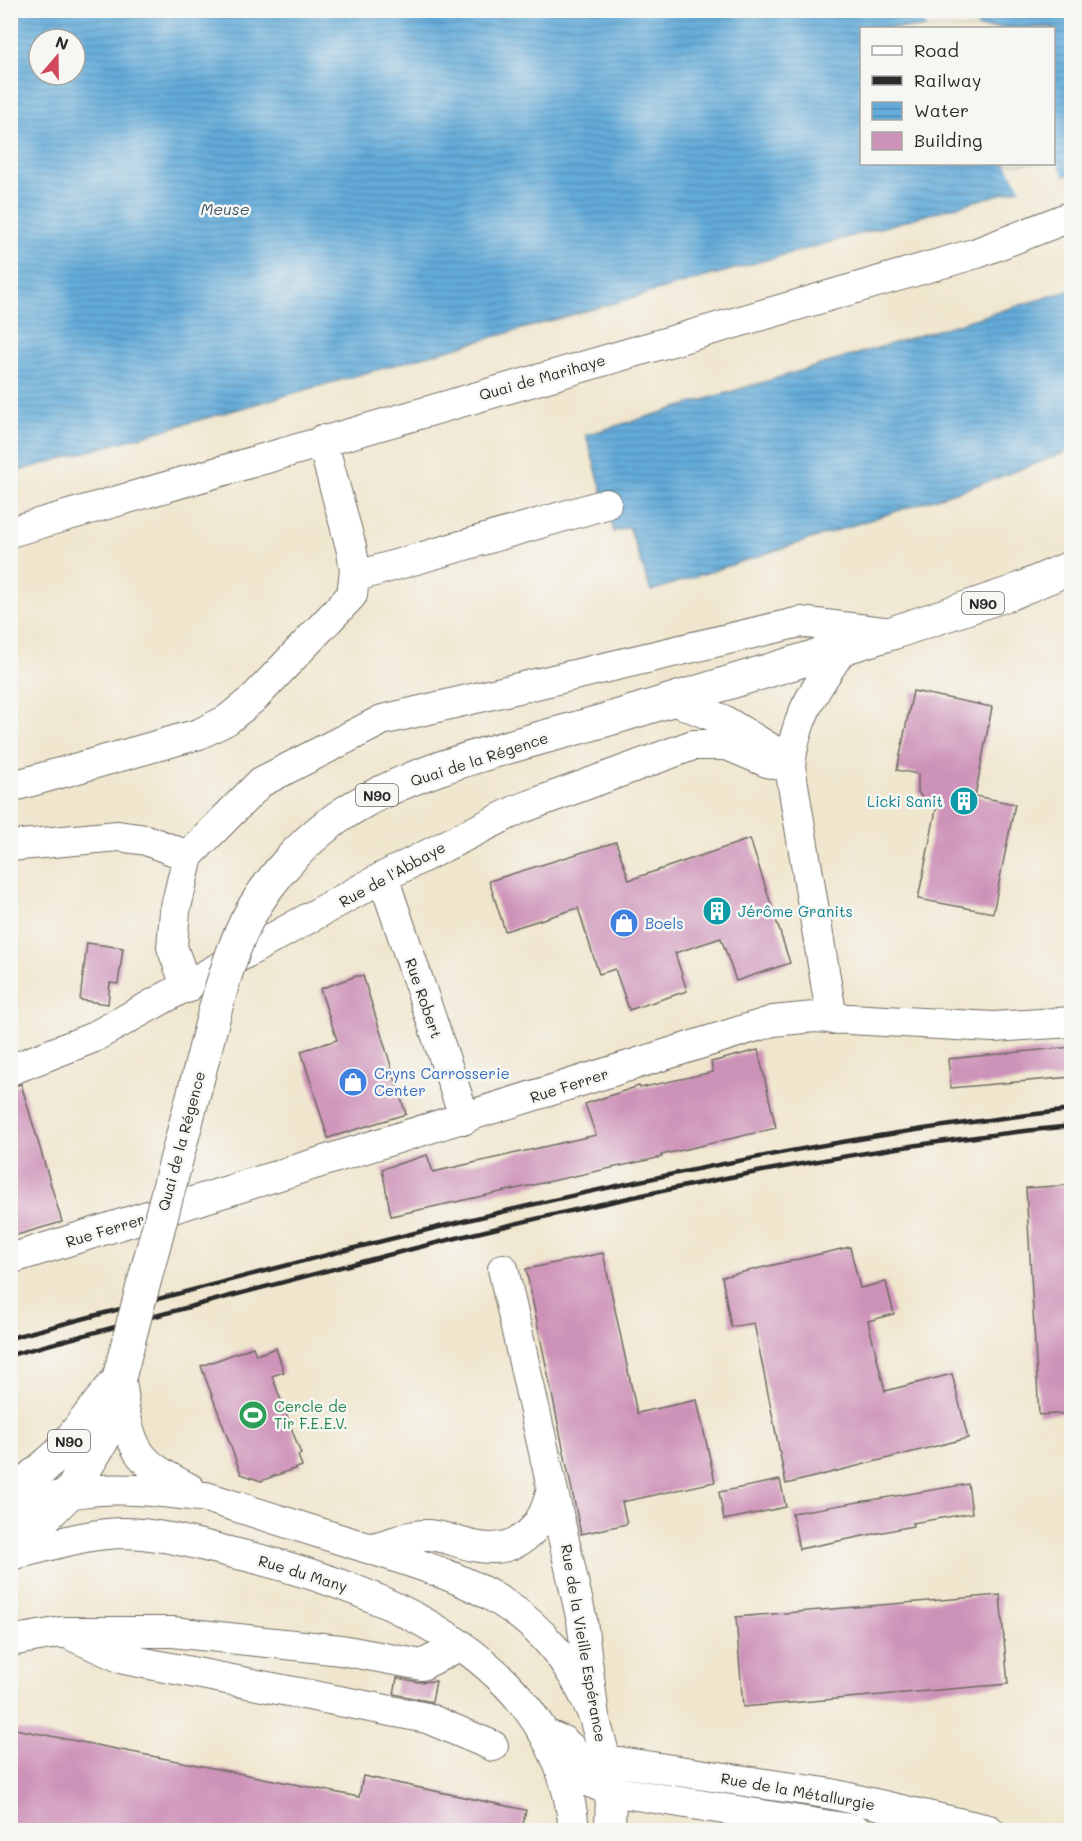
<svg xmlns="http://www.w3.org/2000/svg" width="1082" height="1841" viewBox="0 0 1082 1841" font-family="Mali,sans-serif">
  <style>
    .water { fill: url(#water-rules); stroke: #476c82; stroke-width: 1.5; fill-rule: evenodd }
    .pier { fill: #f0e6ce }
    .building { fill: #cd92b8 }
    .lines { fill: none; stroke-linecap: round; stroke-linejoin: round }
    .minor-casing { stroke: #706c64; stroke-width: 32 }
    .major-casing { stroke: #706c64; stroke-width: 35 }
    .minor { stroke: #fff; stroke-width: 30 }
    .major { stroke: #fff; stroke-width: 33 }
    .rail { stroke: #2b2b2b; stroke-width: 4.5 }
    .major-bridge-casing { stroke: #706c64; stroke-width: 35; stroke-linecap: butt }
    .major-bridge { stroke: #fff; stroke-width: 33 }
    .labels { text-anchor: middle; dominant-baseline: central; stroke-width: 5; stroke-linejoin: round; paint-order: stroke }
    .shield { fill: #f6f6f2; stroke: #686867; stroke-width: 1.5 }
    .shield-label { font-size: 14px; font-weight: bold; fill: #2b2b2b }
    .street-label { font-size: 15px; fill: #2b2b2b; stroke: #f6f6f2 }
    .culture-label { font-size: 15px; fill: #0d838f; stroke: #f6f6f2; text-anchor: end }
    .shop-label { font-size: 15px; fill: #366cbe; stroke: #f6f6f2; text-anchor: start }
    .leisure-label { font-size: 15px; fill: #27864d; stroke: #f6f6f2; text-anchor: start }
    .water-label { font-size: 16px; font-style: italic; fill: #3f5868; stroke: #f6f6f2 }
  </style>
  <defs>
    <pattern id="water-rules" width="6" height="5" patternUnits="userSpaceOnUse" patternTransform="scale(1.5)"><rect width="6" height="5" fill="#63acda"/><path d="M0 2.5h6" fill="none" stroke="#528cb1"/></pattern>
  </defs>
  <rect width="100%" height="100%" fill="#f6f6f2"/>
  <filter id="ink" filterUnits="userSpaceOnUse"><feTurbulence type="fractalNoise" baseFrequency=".0167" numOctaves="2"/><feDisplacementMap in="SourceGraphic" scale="12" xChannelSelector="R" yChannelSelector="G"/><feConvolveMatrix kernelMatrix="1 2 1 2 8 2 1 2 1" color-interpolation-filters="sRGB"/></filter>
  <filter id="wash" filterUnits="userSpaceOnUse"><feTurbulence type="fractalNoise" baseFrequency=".008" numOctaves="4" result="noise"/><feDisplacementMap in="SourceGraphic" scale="24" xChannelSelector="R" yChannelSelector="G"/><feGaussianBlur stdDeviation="1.35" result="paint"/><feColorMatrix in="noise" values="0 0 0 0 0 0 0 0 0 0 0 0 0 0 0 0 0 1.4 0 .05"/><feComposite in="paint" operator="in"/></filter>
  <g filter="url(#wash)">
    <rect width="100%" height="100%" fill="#f0e6ce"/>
    <!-- water -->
    <path class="water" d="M 11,11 L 1071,11 L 1071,174 L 11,473 ZM 862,28 L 1054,28 L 1054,164 L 862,164 ZM 39,39 L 75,39 L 75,75 L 39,75 Z
      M 1071,290 L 1071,450 L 992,480 L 651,591 L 629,527 L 614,532 L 586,435 Z"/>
    <!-- pier -->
    <path class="pier" d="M 917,11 L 968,11 L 978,28 L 927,28 Z
      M 1054,157 L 1066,179 L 1022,191 L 1006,164 L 1054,164 Z"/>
    <g id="blocks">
      <!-- building -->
      <path class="building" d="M 913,691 L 992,707 L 975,796 L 1015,804 L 993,913 L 918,899 L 937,805 L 923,799 L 918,792 L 918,774 L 897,770 Z
        M 750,839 L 790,963 L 736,981 L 721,938 L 675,953 L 687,991 L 629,1010 L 615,969 L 599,974 L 578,908 L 505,931 L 489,881 L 616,842 L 629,880 Z
        M 87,943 L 123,948 L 118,984 L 110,983 L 108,1004 L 80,1000 Z
        M 356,976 L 363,976 L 406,1114 L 328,1138 L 301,1051 L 337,1040 L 320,989 Z
        M 1071,1047 L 1071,1077 L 951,1088 L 948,1059 Z
        M 758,1050 L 776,1128 L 661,1155 L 662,1157 L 391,1216 L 382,1169 L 427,1155 L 433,1172 L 596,1135 L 585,1104 L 639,1086 L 640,1088 L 713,1072 L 711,1062 Z
        M 21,1084 L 62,1222 L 10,1237 L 10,1087 Z
        M 1071,1185 L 1071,1413 L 1039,1415 L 1026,1188 Z
        M 850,1247 L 860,1288 L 886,1282 L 894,1314 L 868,1321 L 885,1391 L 952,1374 L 968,1438 L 786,1484 L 754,1323 L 731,1327 L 722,1277 Z
        M 603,1253 L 637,1413 L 697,1400 L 715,1482 L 622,1502 L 627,1524 L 581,1534 L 526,1269 Z
        M 253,1347 L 256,1355 L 276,1348 L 284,1372 L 272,1376 L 301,1454 L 298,1455 L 302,1466 L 261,1481 L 241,1474 L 201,1366 Z
        M 780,1480 L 786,1507 L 724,1520 L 719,1492 Z
        M 968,1484 L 972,1513 L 912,1523 L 913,1526 L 799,1549 L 792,1513 Z
        M 1000,1595 L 1008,1684 L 743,1707 L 736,1617 Z
        M 397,1678 L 419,1682 L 436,1681 L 432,1702 L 394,1694 Z
        M 10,1728 L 359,1797 L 363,1776 L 526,1810 L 522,1830 L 10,1830 Z"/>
    </g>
  </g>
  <g filter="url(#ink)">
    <use href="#blocks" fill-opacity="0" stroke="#706c64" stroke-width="1.5"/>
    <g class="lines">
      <!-- minor casing -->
      <g class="minor-casing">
        <path id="minor" d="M 10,532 L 977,253 L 1072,216
          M 354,577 L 606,504
          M 671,699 L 723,720 L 768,747
          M 10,787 L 199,734 L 227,720 L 255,697 L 352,595 L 355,570 L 351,547 L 322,440
          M 10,846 L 118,836 L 146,840 L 188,856
          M 383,877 L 465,1119
          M 187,988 L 172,947 L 175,911 L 188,856 L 261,782 L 382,720 L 800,622 L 892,633
          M 832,1019 L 790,767 C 795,714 816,689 844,646
          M 10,1070 L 92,1038 L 383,877 L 517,810 L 693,745 L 727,745 L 767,762 L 790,767
          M 10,1259 L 773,1021 L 814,1017 L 993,1027 L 1072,1022
          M 503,1269 L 582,1621 L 594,1717 L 606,1760 L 611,1791 L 610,1830
          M 122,1398 C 133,1456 139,1462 190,1489
          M 10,1514 C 74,1481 137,1488 206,1497 C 257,1513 308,1529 358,1545 C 467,1579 547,1602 594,1717
          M 370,1548 C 390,1546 408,1534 428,1535 C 444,1536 459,1543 474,1546 C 516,1555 542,1531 551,1492
          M 10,1555 C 48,1547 83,1534 122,1533 C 162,1533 203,1546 242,1555 C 386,1590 559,1661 574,1830
          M 73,1636 L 124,1659 L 427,1718 L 493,1746
          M 10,1641 L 62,1632 L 172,1632 L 341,1650 L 422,1665 L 461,1645
          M 546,1734 L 563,1741 L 571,1748 L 592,1783 L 611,1791 L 856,1830
          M 606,1760 L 832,1794 L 989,1830"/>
      </g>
      <!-- major casing -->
      <g class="major-casing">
        <path id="major" d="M 616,717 L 892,633 L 1011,593 L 1072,567
          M 10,1496 L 59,1454 L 116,1382
          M 10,1539 L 43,1519 L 71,1491 L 102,1441 L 122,1398 L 119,1378"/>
      </g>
      <!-- minor -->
      <use href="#minor" class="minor"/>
      <!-- major -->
      <use href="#major" class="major"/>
      <!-- rail -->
      <path class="rail" d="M 10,1338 C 360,1246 711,1148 1072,1110
        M 10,1355 C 359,1262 711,1161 1072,1126"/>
      <!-- major-bridge casing -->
      <g class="major-bridge-casing">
        <path id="major-bridge" d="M 119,1378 C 143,1285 168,1192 192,1100 C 207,1046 218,988 239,937 C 258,891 297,846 337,818 C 411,766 529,743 616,717"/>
      </g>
      <!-- major-bridge -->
      <use href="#major-bridge" class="major-bridge"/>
    </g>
  </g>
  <!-- icons -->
  <defs>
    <g id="building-disc" transform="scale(1.5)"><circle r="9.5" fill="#0f9aa8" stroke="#f6f6f2"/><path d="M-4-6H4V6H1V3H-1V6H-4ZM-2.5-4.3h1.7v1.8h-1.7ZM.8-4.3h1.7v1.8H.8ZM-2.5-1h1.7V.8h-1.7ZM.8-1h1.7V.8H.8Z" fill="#fff"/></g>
    <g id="shop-disc" transform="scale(1.5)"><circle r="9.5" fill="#3f7fe0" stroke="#f6f6f2"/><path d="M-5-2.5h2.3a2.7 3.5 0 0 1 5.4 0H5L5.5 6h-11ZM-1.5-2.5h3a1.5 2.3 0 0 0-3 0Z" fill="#fff"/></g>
    <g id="stadium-disc" transform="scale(1.5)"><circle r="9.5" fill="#2e9e5b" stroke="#f6f6f2"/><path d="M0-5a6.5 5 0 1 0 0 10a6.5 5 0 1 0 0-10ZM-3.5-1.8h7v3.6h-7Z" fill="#fff"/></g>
  </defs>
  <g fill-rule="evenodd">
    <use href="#building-disc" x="964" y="801"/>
    <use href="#building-disc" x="717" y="911"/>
    <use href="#shop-disc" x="624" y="923"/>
    <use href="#shop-disc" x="353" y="1082"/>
    <use href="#stadium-disc" x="253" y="1415"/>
  </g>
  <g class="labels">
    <!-- shield labels -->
    <g class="shield">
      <rect x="962" y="592" width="42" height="22" rx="4.5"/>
      <rect x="356" y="784" width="42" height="22" rx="4.5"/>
      <rect x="48" y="1430" width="42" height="22" rx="4.5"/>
    </g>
    <g class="shield-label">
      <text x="983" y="603">N90</text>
      <text x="377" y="795">N90</text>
      <text x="69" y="1441">N90</text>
    </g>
    <!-- street labels -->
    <g class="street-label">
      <text transform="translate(542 377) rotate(-16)">Quai de Marihaye</text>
      <text transform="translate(479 759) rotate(-18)">Quai de la Régence</text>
      <text transform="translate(392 874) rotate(-29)">Rue de l'Abbaye</text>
      <text transform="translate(424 998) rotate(71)">Rue Robert</text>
      <text transform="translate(569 1085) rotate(-18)">Rue Ferrer</text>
      <text transform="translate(181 1141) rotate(-75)">Quai de la Régence</text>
      <text transform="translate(105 1230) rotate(-17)">Rue Ferrer</text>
      <text transform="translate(303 1573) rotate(17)">Rue du Many</text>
      <text transform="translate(584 1643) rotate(80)">Rue de la Vieille Espérance</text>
      <text transform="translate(798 1791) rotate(10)">Rue de la Métallurgie</text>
    </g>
    <!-- culture labels -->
    <g class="culture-label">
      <text x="943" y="801">Licki Sanit</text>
      <text x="738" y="911" text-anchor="start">Jérôme Granits</text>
    </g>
    <!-- shop labels -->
    <g class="shop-label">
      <text x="645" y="923">Boels</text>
      <text x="374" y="1073">Cryns Carrosserie<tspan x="374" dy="17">Center</tspan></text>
    </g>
    <!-- leisure labels -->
    <g class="leisure-label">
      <text x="274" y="1406">Cercle de<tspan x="274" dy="17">Tir F.E.E.V.</tspan></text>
    </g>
    <!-- water labels -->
    <g class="water-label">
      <text x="225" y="208">Meuse</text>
    </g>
  </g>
  <!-- margin -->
  <rect width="1082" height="1841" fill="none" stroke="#f6f6f2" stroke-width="36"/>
  <!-- legend -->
  <rect x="860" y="27" width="195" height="138" fill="#f6f6f2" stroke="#a5a5a2" stroke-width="1.5"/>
  <rect x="872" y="46" width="30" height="9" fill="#ffffff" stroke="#a5a5a2" stroke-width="1.5"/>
  <text x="914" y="57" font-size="18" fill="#2b2b2b">Road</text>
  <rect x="872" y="76" width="30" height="9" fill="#2b2b2b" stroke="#a5a5a2" stroke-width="1.5"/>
  <text x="914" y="87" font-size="18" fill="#2b2b2b">Railway</text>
  <rect x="872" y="102" width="30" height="18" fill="url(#water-rules)" stroke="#a5a5a2" stroke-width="1.5"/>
  <text x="914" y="117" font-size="18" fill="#2b2b2b">Water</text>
  <rect x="872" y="132" width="30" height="18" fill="#cd92b8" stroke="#a5a5a2" stroke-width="1.5"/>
  <text x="914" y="147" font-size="18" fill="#2b2b2b">Building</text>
  <!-- north arrow -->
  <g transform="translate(57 57) rotate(20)"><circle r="28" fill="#f6f6f2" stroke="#a5a5a2" stroke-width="1.5"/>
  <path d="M0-4.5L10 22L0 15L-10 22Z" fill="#d1495b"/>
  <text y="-9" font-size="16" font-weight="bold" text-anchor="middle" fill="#2b2b2b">N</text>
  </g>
</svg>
